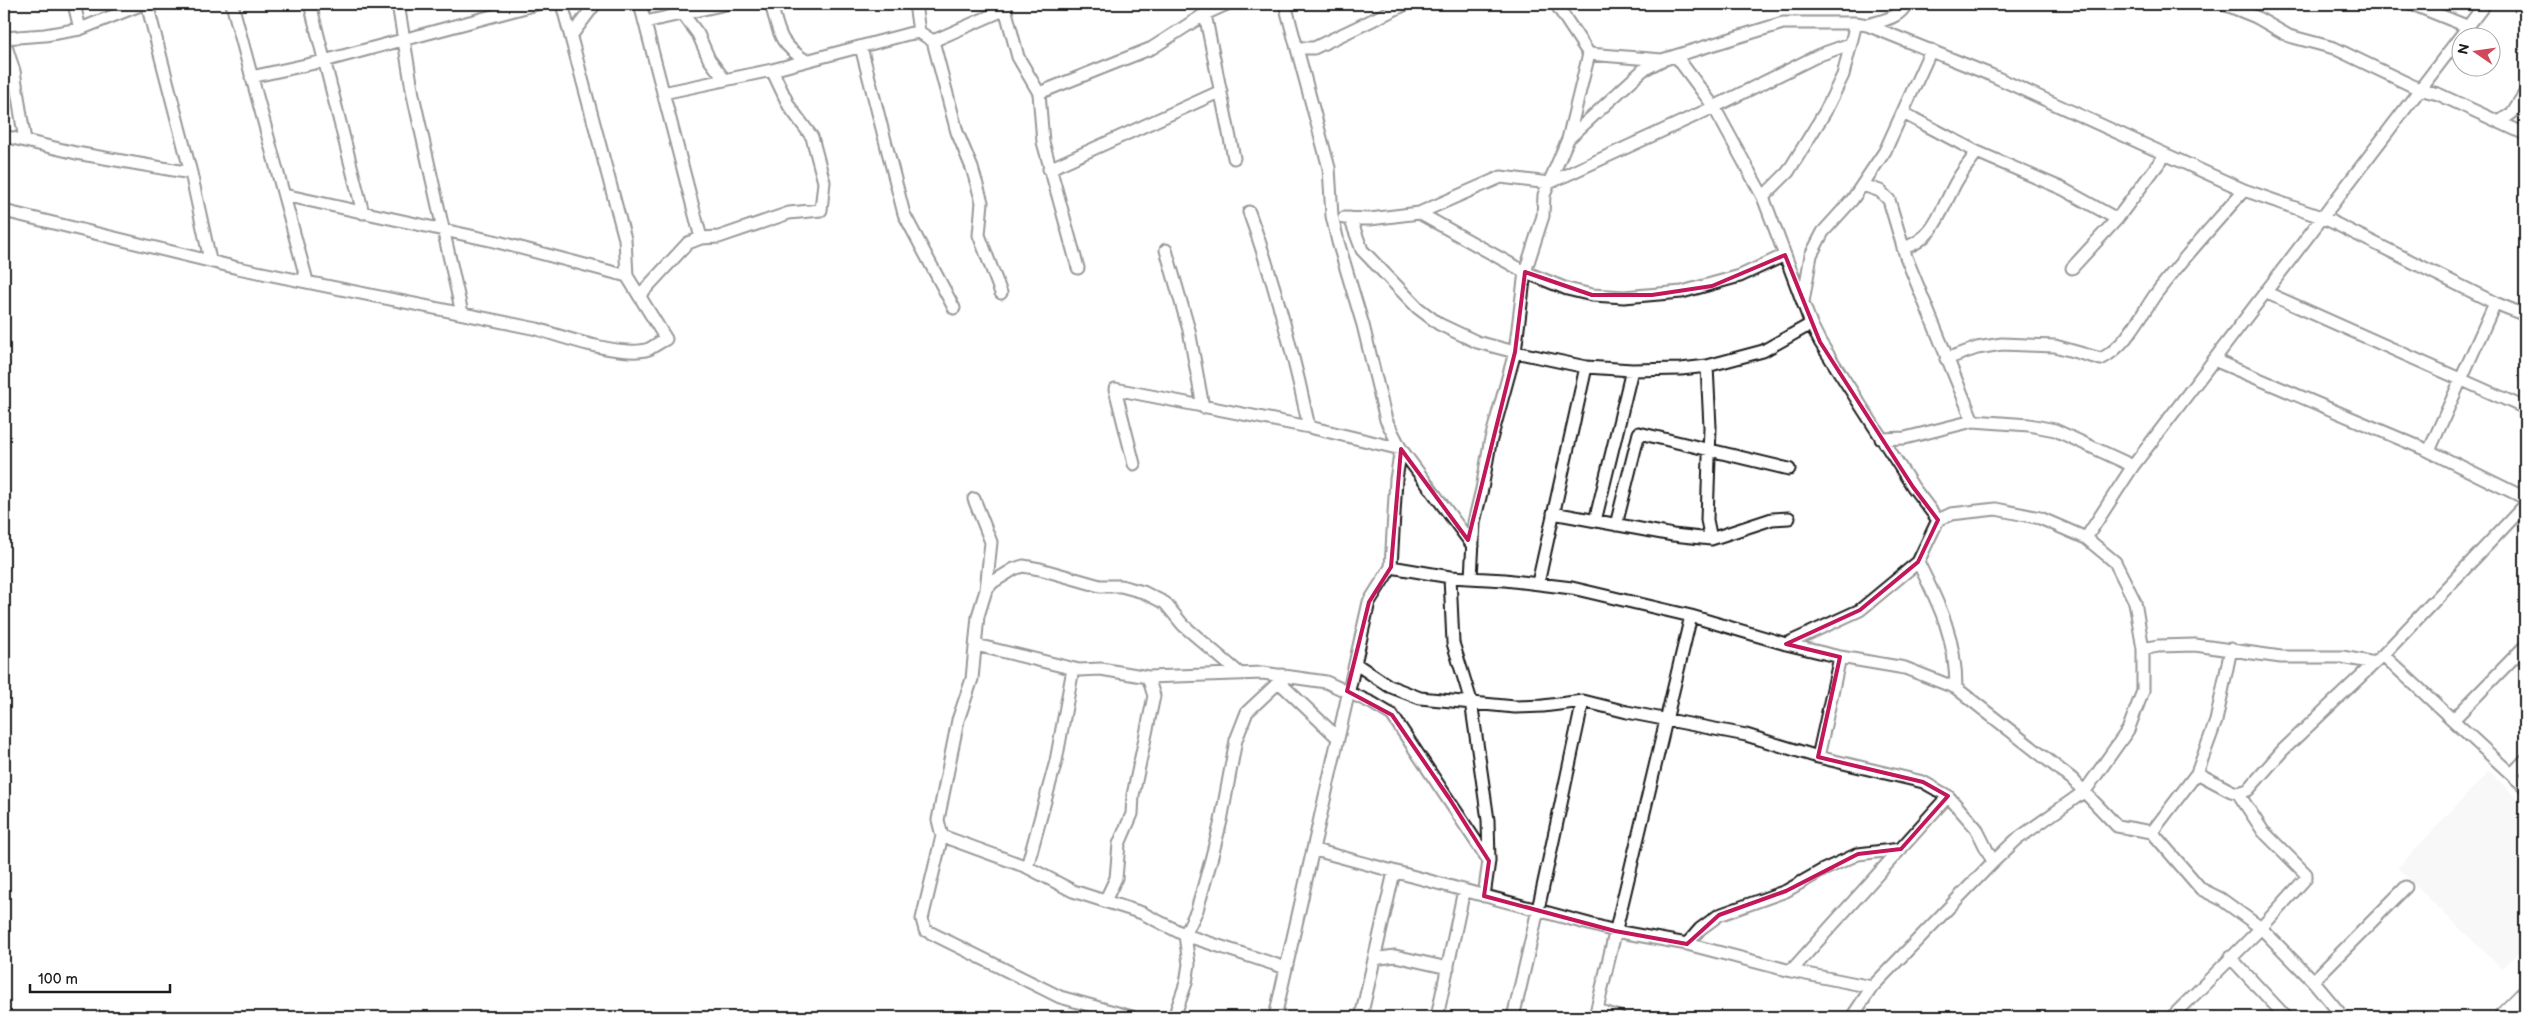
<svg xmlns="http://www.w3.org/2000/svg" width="2529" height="1021" viewBox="0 0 2529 1021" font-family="'Balsamiq Sans',sans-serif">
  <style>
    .built { fill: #f0f0f0 }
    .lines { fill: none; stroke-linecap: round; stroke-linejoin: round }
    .minor-casing { stroke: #1c1c1c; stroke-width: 15 }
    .primary-casing { stroke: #1c1c1c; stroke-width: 21 }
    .minor { stroke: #fff; stroke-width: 11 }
    .primary { stroke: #fff; stroke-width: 18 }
    .marked { fill: none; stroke: #c2185b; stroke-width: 4; stroke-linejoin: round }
  </style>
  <rect width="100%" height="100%" fill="#fff"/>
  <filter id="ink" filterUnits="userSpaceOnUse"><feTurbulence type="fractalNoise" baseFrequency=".02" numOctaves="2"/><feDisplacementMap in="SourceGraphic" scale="10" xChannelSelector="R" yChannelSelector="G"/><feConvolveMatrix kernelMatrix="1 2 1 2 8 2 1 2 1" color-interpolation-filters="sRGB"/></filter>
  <g filter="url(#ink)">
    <!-- built -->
    <path class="built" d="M 2489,771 L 2525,806 L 2525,946 L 2502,969 L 2397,868 Z"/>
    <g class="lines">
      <!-- minor casing -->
      <g class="minor-casing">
        <path id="minor" d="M 74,4 L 80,29
          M 147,4 L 191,173 L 210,260
          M 232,4 L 307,281
          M 310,4 L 363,213
          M 398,4 L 413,95 L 462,313
          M 640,4 L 701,238
          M 771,4 C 780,35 778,42 806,61
          M 915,4 L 919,32
          M 1004,4 L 1018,57 L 1039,93 L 1043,142 L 1078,268
          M 2224,4 L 2256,17 L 2289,36 L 2334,48 L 2419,89 L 2438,94 L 2525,134
          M 2412,4 L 2469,27
          M 683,14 L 698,34 L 709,59 L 724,79
          M 1205,14 L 1234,158
          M 645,22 L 726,4
          M 1856,23 L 1843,75 L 1825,112 L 1788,172 L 1763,197 L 1811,324 L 1820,342 L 1913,487 L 1938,520
          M 1867,25 C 1881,21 1900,18 1906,4
          M 571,36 L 595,4
          M 4,38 L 45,35 L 80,29 L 143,4
          M 4,40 L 14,71 L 25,141
          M 933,41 L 957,132 L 972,168 L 982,202 L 979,235 L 1001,293
          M 861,47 L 904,214 L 954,308
          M 1297,48 L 1314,48 L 1406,4
          M 1589,54 L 1662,60
          M 1676,56 L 1714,107 L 1763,197
          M 251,77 L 324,61 L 537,4
          M 663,93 L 772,70 L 908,34 L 919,32 L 933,41 L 1006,9
          M 1039,93 L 1152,48 L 1205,14 L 1227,4
          M 1903,113 L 1977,152 L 2063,189 L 2117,219
          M 2499,122 L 2512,113 L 2525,93
          M 4,136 L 76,153 L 191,173
          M 1568,139 L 1643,70 L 1662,60 L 1783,23 L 1856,23 L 1867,25 L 1991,75 L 2244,190 L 2324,218 L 2495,303 L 2525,315
          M 1049,169 L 1221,91
          M 1863,185 L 1880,191 L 1889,200 L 1906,257 L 1973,421
          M 284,195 L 494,241 L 627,276
          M 4,211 L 238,268 L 537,329 C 562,337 624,358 649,349 C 654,346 660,342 666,339 L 627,276 L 625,239 L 562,4
          M 1249,212 C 1274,281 1294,355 1309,427
          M 1419,213 L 1501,177 L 1549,183 L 1714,107 L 1819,55 L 1850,44
          M 1344,218 L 1370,219 L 1419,213 L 1525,272 L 1567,289 L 1592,295 L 1624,297 L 1682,292 L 1740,276 L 1785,255
          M 1350,218 L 1362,250 L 1418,308 L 1439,324 L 1477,342 L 1515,352 L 1586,367 L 1632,370 L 1681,369 L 1707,366 L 1763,351 L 1811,324
          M 1903,248 C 1933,240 1940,213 1953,188 C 1959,175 1969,163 1977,152
          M 1166,250 L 1189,330 L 1203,407
          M 2072,268 L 2117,219 L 2165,155
          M 2265,292 L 2525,408
          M 639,296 L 688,243 L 701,238 L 719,237 L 789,213 L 821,210 L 824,182 L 812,137 L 789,106 L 772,70
          M 1803,302 L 1811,255 L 1823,232 L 1852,200 L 1885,151 L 1931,50
          M 1946,359 L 1977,348 L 2002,344 L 2055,346 L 2101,359 C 2127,345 2139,318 2155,295 C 2182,259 2214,225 2244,190
          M 2214,360 L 2429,451 L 2525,498
          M 1707,366 L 1710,427 L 1707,520 L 1711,539
          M 1881,439 L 1905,438 L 1973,421 L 2029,425 L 2055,430 L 2133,466
          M 2429,451 L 2495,303
          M 1134,464 L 1115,389 L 1309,427 L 1401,449 L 1473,546
          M 974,499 L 991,542 L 986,590 L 978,616 L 972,679 L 958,720 L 938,820 L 942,836 L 1027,867 L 1073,891 L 1142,913 L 1185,935 L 1286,968
          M 1553,513 L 1673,535 L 1711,539 L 1772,519 L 1789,518
          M 1595,521 L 1632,370
          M 1616,525 L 1639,433 L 1789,469
          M 2086,538 L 2133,466 L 2485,4
          M 1391,567 L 1450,577 L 1505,580 L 1572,588 L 1691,616 L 1786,644 L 1840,657 L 1905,668 L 1956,688 L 2072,779 L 2117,826 L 2152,832 L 2201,889 L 2221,899 L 2261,928 L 2313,981 L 2343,1017
          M 1450,577 L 1453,643 L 1471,701 L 1488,820 L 1489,861 L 1484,896
          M 1471,578 L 1474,522 L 1482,489 L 1490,443 L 1515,352 L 1525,272 L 1543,216 L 1544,195 L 1568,139 L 1589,54 L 1556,4
          M 1538,583 L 1586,367
          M 986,590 L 993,582 L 1014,569 L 1023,566 L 1040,569 L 1100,586 L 1121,586 L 1143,592 L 1165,603 L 1183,625 L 1239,673
          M 1786,644 L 1860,610 L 1918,562
          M 976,645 L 1079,670 L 1101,669 L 1148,677 L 1263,673 L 1326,682 L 1372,703 L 1392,715 L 1489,861
          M 2143,649 L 2158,646 L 2195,645 L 2281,657 L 2342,657 L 2375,663
          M 2383,655 L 2525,787
          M 1356,664 L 1389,686 L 1420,698 L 1515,707 L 1543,706 L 1583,701 L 1627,712 L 1746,735 L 1818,757 L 1923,782 L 1948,796 L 1976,828 L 1993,862
          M 1279,682 L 1338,738
          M 2454,719 L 2525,646
          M 1818,757 L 1840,657
          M 2197,773 L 2231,791 L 2238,793 L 2248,790 L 2283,750 L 2383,655 L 2525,505
          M 2512,774 L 2525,760
          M 2152,832 L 2197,773 L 2216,721 L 2231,649
          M 942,836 L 922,919 L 925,930 L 1060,997 L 1132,1017
          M 1315,850 L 1615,931 L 1687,944 L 1791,971 L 1872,987
          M 1027,867 L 1056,761 L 1073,669
          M 1105,901 L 1116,878 L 1119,844 L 1132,814 L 1133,795 L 1154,696 L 1148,677
          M 1687,944 L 1700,929 L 1719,915 L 1786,891 L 1823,870 L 1858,854 L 1901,849
          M 2230,957 L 2286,1017
          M 1374,959 L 1395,956 L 1448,968
          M 1791,971 L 1948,796
          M 2313,981 L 2406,887
          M 1597,1010 L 1619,1017
          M 1174,1017 L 1186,983 L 1189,964 L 1185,935 L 1197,910 L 1211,860 L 1221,821 L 1236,740 L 1247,712 L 1279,682 L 1282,675
          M 1275,1017 L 1369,602 L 1391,567 L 1396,479 L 1401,449 L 1386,420 L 1363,325 L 1338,242 L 1332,216 L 1329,168 L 1285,4
          M 1361,1017 L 1394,872
          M 1437,1017 L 1464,890
          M 1513,1017 C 1539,912 1560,806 1583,701
          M 1595,1017 L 1691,616
          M 1852,1017 L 1872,987 L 1993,862 L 2016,840 L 2085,791 L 2128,730 L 2143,691 L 2143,649 L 2135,602 L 2115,562 L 2086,538 L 2040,518 L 1996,509 L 1951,514 L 1938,520 L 1918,562 C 1940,606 1956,638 1956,688
          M 2172,1017 L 2261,928 L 2306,878 L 2306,874 L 2263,831 L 2238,793"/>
      </g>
      <!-- primary casing -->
      <g class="primary-casing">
        <path id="primary" d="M 2503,1017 L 2525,995"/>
      </g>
      <!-- minor -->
      <use href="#minor" class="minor"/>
      <!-- primary -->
      <use href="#primary" class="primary"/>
    </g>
  </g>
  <!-- marked area -->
  <path d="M0 0H2529V1021H0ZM 1785,255 L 1820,342 L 1913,487 L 1938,520 L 1918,562 L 1860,610 L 1786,644 L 1840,657 L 1818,757 L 1923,782 L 1948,796 L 1901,849 L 1858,854 L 1786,891 L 1719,915 L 1687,944 L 1615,931 L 1484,896 L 1489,861 L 1449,798 L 1392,715 L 1347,691 L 1369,602 L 1391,567 L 1401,449 L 1468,540 L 1515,352 L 1525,272 L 1592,295 L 1652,295 L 1712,286 Z" fill="#fff" fill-opacity=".55" fill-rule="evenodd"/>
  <path class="marked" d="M 1785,255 L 1820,342 L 1913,487 L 1938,520 L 1918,562 L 1860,610 L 1786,644 L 1840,657 L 1818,757 L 1923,782 L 1948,796 L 1901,849 L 1858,854 L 1786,891 L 1719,915 L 1687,944 L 1615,931 L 1484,896 L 1489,861 L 1449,798 L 1392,715 L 1347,691 L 1369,602 L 1391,567 L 1401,449 L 1468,540 L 1515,352 L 1525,272 L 1592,295 L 1652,295 L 1712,286 Z"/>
  <!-- margin -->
  <rect width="2529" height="1021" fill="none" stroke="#fff" stroke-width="20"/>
  <rect x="10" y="10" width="2509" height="1001" fill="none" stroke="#1c1c1c" stroke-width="2" filter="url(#ink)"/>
  <!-- north arrow -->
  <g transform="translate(2476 52) rotate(283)"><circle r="24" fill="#ffffff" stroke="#a4a4a4"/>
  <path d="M0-4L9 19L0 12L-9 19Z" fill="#d1495b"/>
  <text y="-8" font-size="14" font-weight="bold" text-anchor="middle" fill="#1c1c1c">N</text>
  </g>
  <!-- scale -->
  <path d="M30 984v8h140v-8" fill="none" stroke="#1c1c1c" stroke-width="2.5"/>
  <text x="38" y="984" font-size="15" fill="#1c1c1c" stroke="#ffffff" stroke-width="4" paint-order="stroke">100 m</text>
</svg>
